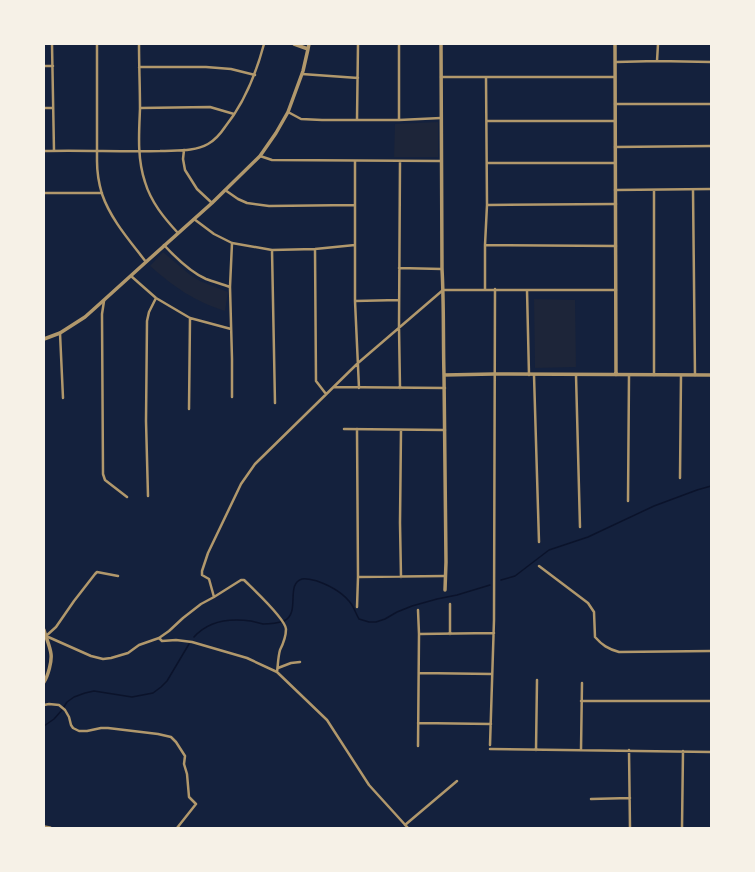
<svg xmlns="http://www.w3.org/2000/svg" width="755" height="872" viewBox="0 0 755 872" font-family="'Asap Condensed',sans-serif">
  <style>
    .green { fill: #1d2539 }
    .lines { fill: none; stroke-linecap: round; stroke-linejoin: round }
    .stream { stroke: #0b132b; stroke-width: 1.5 }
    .minor { stroke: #b1986c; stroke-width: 2.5 }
    .tertiary { stroke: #b1986c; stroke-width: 3.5 }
  </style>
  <rect width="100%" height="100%" fill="#14213d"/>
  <!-- green -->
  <path class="green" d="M 438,122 L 438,157 L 394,157 L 395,124 Z
    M 163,252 L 189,274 L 200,281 L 228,292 L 225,311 C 194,301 174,287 150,266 Z
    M 534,299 L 575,300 L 576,367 L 535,368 Z"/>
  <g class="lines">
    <!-- stream -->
    <path class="stream" d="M 501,580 L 515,576 L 549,550 L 588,537 L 654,506 L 697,490 L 711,486
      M 194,637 C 208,621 230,618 251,621 C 255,622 259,623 263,624 C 269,624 278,623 284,621 C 301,613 285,584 302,579 C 307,578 313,580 317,581 C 331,586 344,593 352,605 C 355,610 356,614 359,619 L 369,622 L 376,622 L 385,619 L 397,612 L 412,606 L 437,599 L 457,595 L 490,585
      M 44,726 L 54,719 L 62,710 L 67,702 L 74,697 L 85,693 L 94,691 L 132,697 L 153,693 L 161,687 L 167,681 L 189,644"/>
    <!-- minor -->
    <path class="minor" d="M 52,44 L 54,151
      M 97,44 L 97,161 C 97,172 99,184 102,194 C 111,220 130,241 146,262
      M 139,44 C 139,66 140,87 140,109 C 139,133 137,158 145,182 C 151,202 164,218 178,233
      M 399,44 L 399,119
      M 657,61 L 658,44
      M 616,62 L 657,61 L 711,62
      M 44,66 L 53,66
      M 139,67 L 206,67 L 231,69 L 255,75
      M 302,74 L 358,78
      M 441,77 L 615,77
      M 615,104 L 711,104
      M 44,108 L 53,108
      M 140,108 L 210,107 L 234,114
      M 288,112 L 301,119 L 322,120 L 399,120 L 441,118
      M 357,119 L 358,44
      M 487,121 L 615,121
      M 615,147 L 711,146
      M 184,150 L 183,159 L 185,170 L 197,189 L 212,203
      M 44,151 C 83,150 122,152 160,151 C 176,150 194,152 208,144 C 215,140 221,133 225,127 C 245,102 256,74 264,44
      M 260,156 L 272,160 L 441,161
      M 355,161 L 355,301 L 359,388
      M 400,161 L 399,327 L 400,388
      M 487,163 L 615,163
      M 225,190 L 238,199 L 247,203 L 269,206 L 355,205
      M 615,190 L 711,189
      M 693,190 L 695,375
      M 44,193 L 102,193
      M 487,205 L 616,204
      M 194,219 L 214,234 L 232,243 L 272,250 L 315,249 L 355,245
      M 232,243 L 230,287 L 232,359 L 232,397
      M 164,245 C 176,258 190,272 206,279 C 214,282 222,284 230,287
      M 485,245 L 616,246
      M 315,249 L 316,381 L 326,394
      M 272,250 L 275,403
      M 399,268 L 442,269
      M 131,276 L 156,298 L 190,318 L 231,329
      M 485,289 L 485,245 L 487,205 L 486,77
      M 527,290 L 529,375
      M 104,301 L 102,314 L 103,474 L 105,480 L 127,497
      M 355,301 L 399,300
      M 60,333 L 63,398
      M 534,375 L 539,542
      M 576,375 L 580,527
      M 654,375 L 654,190
      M 334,387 L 445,388
      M 189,409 L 190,318
      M 344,429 L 445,430
      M 357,429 L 358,577 L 357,607
      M 401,430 L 400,523 L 401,577
      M 680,478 L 681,375
      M 148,496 L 146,421 L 147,321 L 149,312 L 156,298
      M 628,501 L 629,375
      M 539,566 L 588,603 L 594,612 L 595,637 C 602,645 608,649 619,652 L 711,651
      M 118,576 L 97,572 L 95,574 L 74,601 L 56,627 L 46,636 L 91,656 L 103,659 L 111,658 L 128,653 L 139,645 L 159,638
      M 358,577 L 445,576
      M 214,597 L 241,580 L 244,580 C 253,589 285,618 286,629 C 286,637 283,644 280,650 C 278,657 278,665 277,672
      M 419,634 L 494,633
      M 450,634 L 450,604
      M 278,668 L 291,663 L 300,662
      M 419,673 L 492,674
      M 581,701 L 711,701
      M 44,705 L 49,704 L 59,705 L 65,710 L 69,717 L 71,725 L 73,728 L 79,731 L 87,731 L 101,728 L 108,728 L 158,734 L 171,737 L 176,742 L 185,756 L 184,764 L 187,774 L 189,797 L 196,804 L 177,828
      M 418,723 L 491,724
      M 490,745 L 494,620 L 495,289
      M 418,746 L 419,634 L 418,610
      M 490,749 L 711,752
      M 536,750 L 537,680
      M 581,750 L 582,683
      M 629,750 L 630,828
      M 591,799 L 630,798
      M 405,825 L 457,781
      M 408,828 L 369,785 L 327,720 L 277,672 L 247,658 L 192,642 L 176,640 L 162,641 L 159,638 L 169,631 L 183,618 L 201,604 L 214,597 L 209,579 L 202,575 L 202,571 L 208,553 L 241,484 L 255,464 L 358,363 L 443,290 L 616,290
      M 682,828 L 683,751"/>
    <!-- tertiary -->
    <path class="tertiary" d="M 294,44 L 308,49
      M 441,44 L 442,269 C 444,304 443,340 444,375 L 494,374 L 711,375
      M 615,44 L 616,375
      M 44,339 L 60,333 L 85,317 L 104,300 L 146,262 L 212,203 L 260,156 L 276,133 L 288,112 L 303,71 L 308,49 L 309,44
      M 444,375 L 446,562 L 445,590
      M 44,630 C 46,638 50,646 51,654 C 52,661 48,676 44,682
      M 44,827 L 50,828"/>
  </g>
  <!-- border -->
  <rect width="755" height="872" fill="none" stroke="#f6f1e7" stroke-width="90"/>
</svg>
